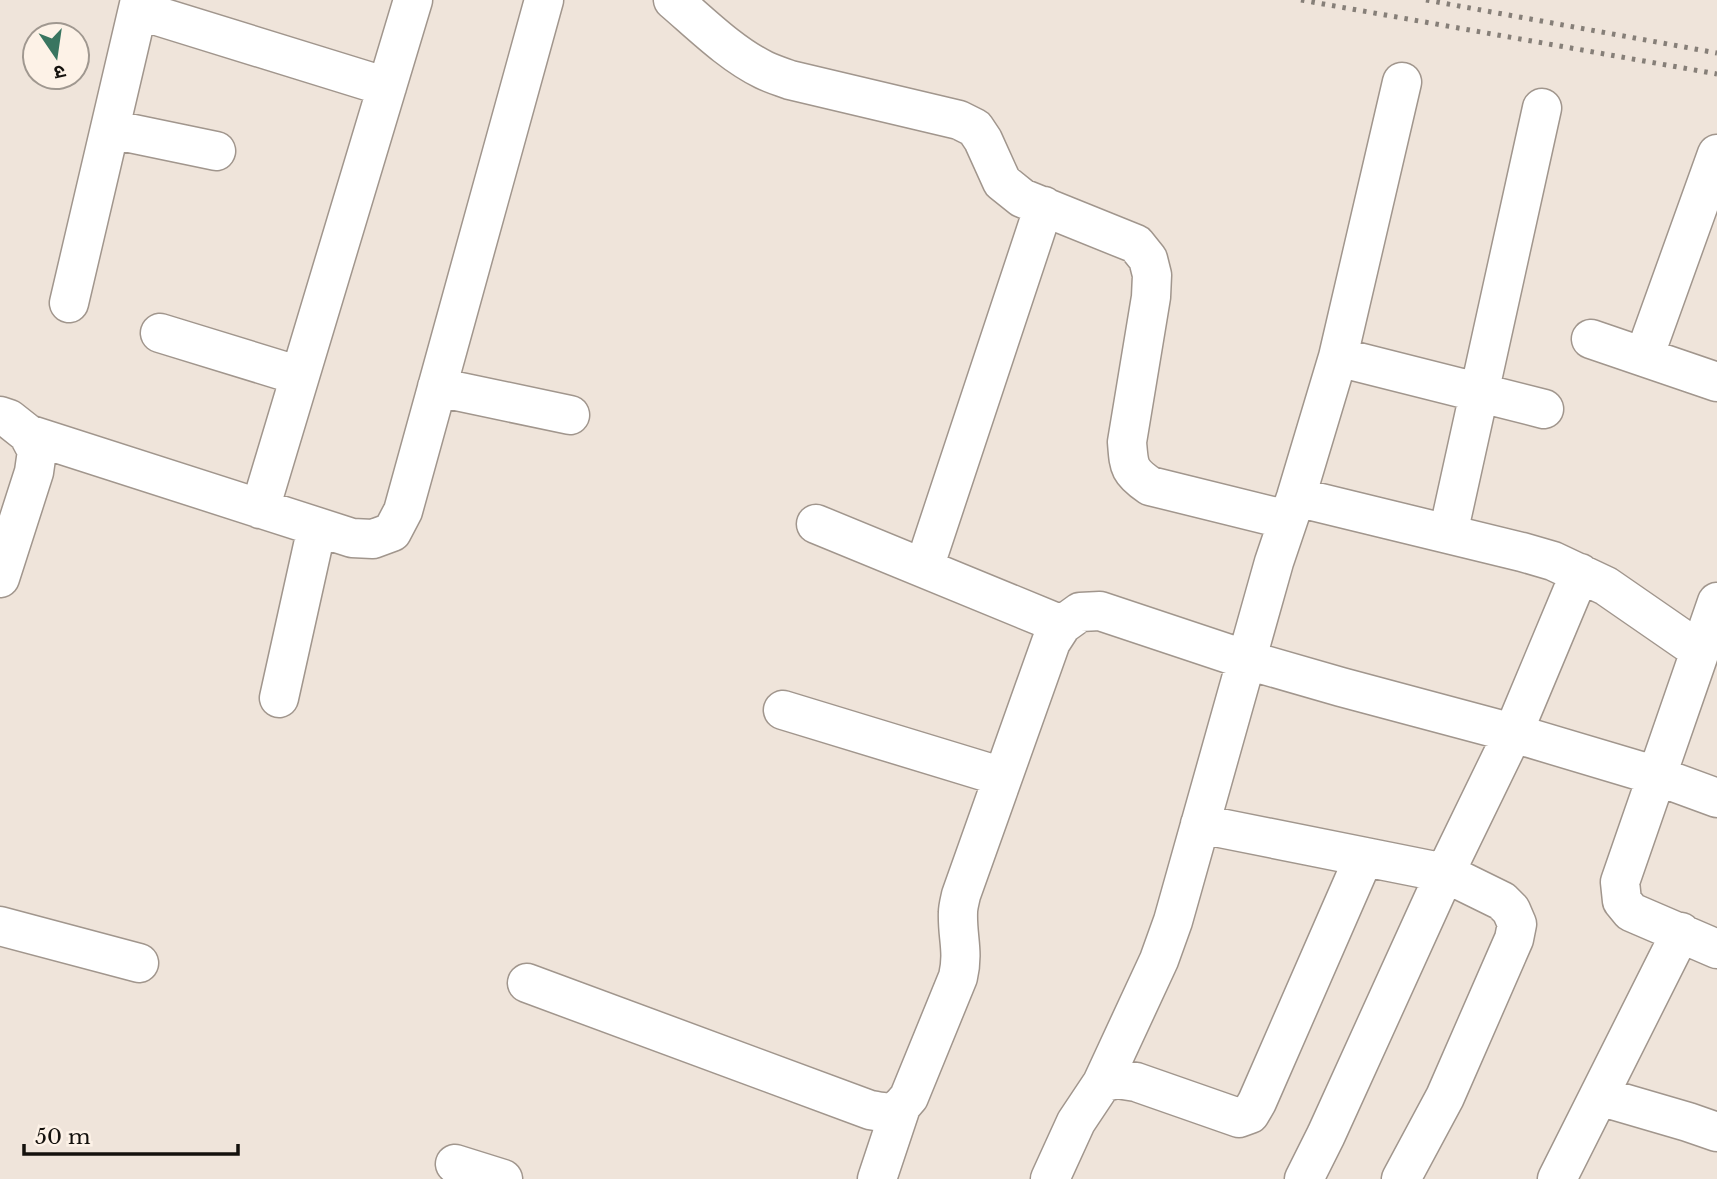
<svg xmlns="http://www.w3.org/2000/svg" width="1717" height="1179" viewBox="0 0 1717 1179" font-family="'Libre Baskerville','Noto Sans Devanagari',serif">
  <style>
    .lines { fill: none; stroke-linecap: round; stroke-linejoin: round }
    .minor-casing { stroke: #a1968d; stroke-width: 41 }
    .minor { stroke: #fff; stroke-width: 38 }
    .rail { stroke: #867f78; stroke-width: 5; stroke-dasharray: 3.5 7; stroke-linecap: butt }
  </style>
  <rect width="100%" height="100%" fill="#efe4da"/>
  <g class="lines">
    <!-- minor casing -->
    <g class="minor-casing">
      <path id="minor" d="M 673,0 C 701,24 731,54 764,70 C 772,74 782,77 790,80 L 959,120 L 975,128 L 983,140 L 1002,182 L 1022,198 L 1136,244 L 1148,259 L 1152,275 L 1151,297 L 1127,442 C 1129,466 1128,471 1150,486 L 1288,520
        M 138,10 L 387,87
        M 110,129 L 216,151
        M 69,303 L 140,0
        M 160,333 L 300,376
        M 1591,339 L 1717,382
        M 1338,357 L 1544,409
        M 1644,357 L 1717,154
        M 437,387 L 570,415
        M 0,416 L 9,419 L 28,434 L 37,451 L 34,472 L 0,578
        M 28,434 L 352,538 L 373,539 L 392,532 L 403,511 L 544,0
        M 1296,497 L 1522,552 L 1553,561 L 1606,586 L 1700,651
        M 260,509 L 413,0
        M 816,524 L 1062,625
        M 1448,534 L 1542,108
        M 924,568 L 1044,206
        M 1717,602 L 1620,882 L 1622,901 L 1631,912 L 1717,949
        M 279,698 L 317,527
        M 783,710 L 1003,777
        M 1200,824 L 1445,873 L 1502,901 L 1511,910 L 1517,924 L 1514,939 L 1445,1097 L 1401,1179
        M 0,926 L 139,963
        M 527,983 L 870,1110 C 891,1114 896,1114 909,1097 L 958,977 C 964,951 957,937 958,912 C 958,907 960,900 961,895 L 1051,642 L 1062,625 L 1080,612 L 1100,611 L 1247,660 L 1341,687 L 1513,733 L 1657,776 L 1717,798
        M 1102,1083 L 1159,960 L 1173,921 L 1274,562 L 1296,497 L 1338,357 L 1402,82
        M 1599,1096 L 1688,1122 L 1717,1132
        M 455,1164 L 503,1179
        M 877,1179 L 900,1110
        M 1050,1179 L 1076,1122 L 1102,1083 L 1117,1079 L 1136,1082 L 1239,1118 L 1250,1114 L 1257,1102 L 1364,857
        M 1304,1179 L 1326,1135 L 1445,873 L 1513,733 L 1580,573
        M 1557,1179 L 1681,932"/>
    </g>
    <!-- minor -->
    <use href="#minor" class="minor"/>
    <!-- rail -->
    <path class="rail" d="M 1301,0 L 1717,74
      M 1426,0 L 1717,53"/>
  </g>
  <!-- north arrow -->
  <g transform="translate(56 56) rotate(167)"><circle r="33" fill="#fdf2e7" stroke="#a09890" stroke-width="2"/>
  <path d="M0-5L12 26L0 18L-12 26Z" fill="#397560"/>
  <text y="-10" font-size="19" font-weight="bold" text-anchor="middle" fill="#14110d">उ</text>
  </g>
  <!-- scale -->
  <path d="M24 1144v10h214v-10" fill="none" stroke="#14110d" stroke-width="3.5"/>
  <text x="35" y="1144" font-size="21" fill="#14110d" stroke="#fdf2e7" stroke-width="5" paint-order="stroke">50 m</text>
</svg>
